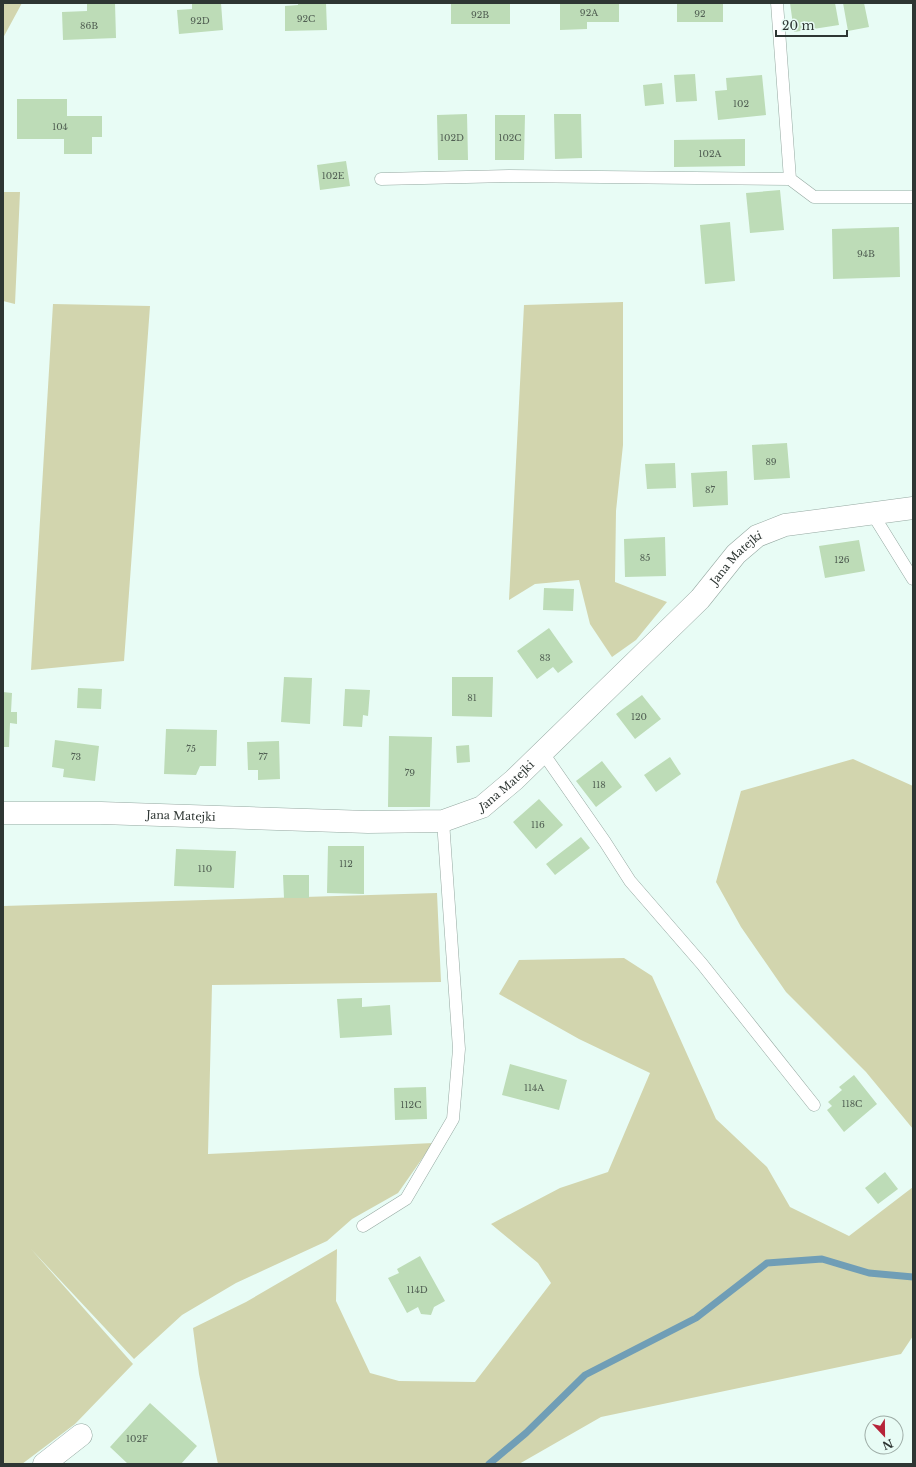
<svg xmlns="http://www.w3.org/2000/svg" width="916" height="1467" viewBox="0 0 916 1467" font-family="'Libre Baskerville',serif">
  <style>
    .green { fill: #d2d5ae }
    .lines { fill: none; stroke-linecap: round; stroke-linejoin: round }
    .stream { stroke: #709eb6; stroke-width: 7 }
    .building { fill: #bddcb7 }
    .lane-casing { stroke: #95a8a1; stroke-width: 13 }
    .street-casing { stroke: #95a8a1; stroke-width: 23 }
    .lane { stroke: #fff; stroke-width: 12 }
    .street { stroke: #fff; stroke-width: 22 }
    .labels { text-anchor: middle; dominant-baseline: central; stroke-width: 3.5; stroke-linejoin: round; paint-order: stroke }
    .number-label { font-size: 9px; fill: #526054 }
    .street-label { font-size: 11px; fill: #2e3633; stroke: #e8fcf5 }
  </style>
  <rect width="100%" height="100%" fill="#e8fcf5"/>
  <!-- green -->
  <path class="green" d="M 3,3 L 22,3 L 3,38 Z
    M 3,192 L 20,192 L 15,304 L 3,301 Z
    M 623,302 L 623,445 L 616,511 L 615,582 L 667,602 L 636,640 L 612,657 L 590,624 L 579,580 L 535,584 L 509,600 L 524,305 Z
    M 53,304 L 150,306 L 124,661 L 31,670 Z
    M 853,759 L 913,786 L 913,1129 L 866,1072 L 786,992 L 741,927 L 716,882 L 741,791 Z
    M 437,893 L 441,982 L 212,985 L 208,1154 L 433,1143 L 398,1193 L 352,1219 L 327,1241 L 236,1283 L 182,1315 L 134,1359 L 31,1249 L 133,1364 L 75,1424 L 22,1464 L 3,1464 L 3,906 Z
    M 624,958 L 652,976 L 716,1119 L 767,1167 L 790,1207 L 849,1236 L 913,1187 L 913,1336 L 901,1354 L 601,1417 L 519,1464 L 218,1464 L 199,1374 L 193,1328 L 246,1302 L 337,1249 L 336,1301 L 370,1373 L 399,1381 L 475,1382 L 551,1283 L 538,1263 L 491,1224 L 560,1188 L 608,1172 L 650,1073 L 579,1039 L 499,994 L 519,960 Z"/>
  <g class="lines">
    <!-- stream -->
    <path class="stream" d="M 489,1464 L 526,1433 L 585,1375 L 696,1318 L 767,1263 L 822,1259 L 869,1273 L 913,1277"/>
  </g>
  <!-- building -->
  <path class="building" d="M 104,3 L 115,3 L 116,38 L 63,40 L 62,12 L 87,11 L 87,4 Z
    M 192,3 L 221,3 L 223,30 L 179,34 L 177,10 L 192,9 Z
    M 298,3 L 326,3 L 327,30 L 285,31 L 285,6 L 298,5 Z
    M 451,3 L 510,3 L 510,24 L 451,24 Z
    M 560,3 L 619,3 L 619,22 L 587,22 L 587,29 L 560,30 Z
    M 677,3 L 723,3 L 723,22 L 677,22 Z
    M 790,3 L 835,3 L 839,25 L 794,32 Z
    M 843,3 L 864,3 L 869,27 L 848,31 Z
    M 695,74 L 697,101 L 676,102 L 674,75 Z
    M 762,75 L 766,115 L 718,120 L 715,91 L 727,90 L 726,78 Z
    M 662,83 L 664,104 L 645,106 L 643,85 Z
    M 17,99 L 67,99 L 67,116 L 102,116 L 102,137 L 92,137 L 92,154 L 64,154 L 64,139 L 17,139 Z
    M 467,114 L 468,160 L 438,160 L 437,115 Z
    M 554,114 L 581,114 L 582,158 L 555,159 Z
    M 495,115 L 525,115 L 524,160 L 495,160 Z
    M 745,139 L 745,166 L 674,167 L 674,140 Z
    M 346,161 L 350,186 L 320,190 L 317,165 Z
    M 780,190 L 784,230 L 750,233 L 746,193 Z
    M 730,222 L 735,281 L 705,284 L 700,225 Z
    M 899,227 L 900,277 L 833,279 L 832,229 Z
    M 787,443 L 790,478 L 754,480 L 752,445 Z
    M 675,463 L 676,488 L 647,489 L 645,464 Z
    M 727,471 L 728,505 L 693,507 L 691,473 Z
    M 665,537 L 666,576 L 625,577 L 624,539 Z
    M 859,540 L 865,571 L 825,578 L 819,546 Z
    M 544,588 L 574,589 L 573,611 L 543,610 Z
    M 549,628 L 573,662 L 558,673 L 553,667 L 537,679 L 517,651 Z
    M 284,677 L 312,678 L 310,724 L 281,722 Z
    M 452,677 L 493,677 L 492,717 L 452,716 Z
    M 78,688 L 102,689 L 101,709 L 77,708 Z
    M 345,689 L 370,690 L 368,716 L 363,715 L 362,727 L 343,726 Z
    M 3,692 L 12,693 L 11,712 L 17,712 L 17,724 L 10,723 L 9,747 L 3,747 Z
    M 642,695 L 661,719 L 635,739 L 616,714 Z
    M 166,729 L 217,730 L 216,766 L 200,766 L 196,775 L 164,774 Z
    M 389,736 L 432,737 L 430,807 L 388,807 Z
    M 55,740 L 99,746 L 95,781 L 63,777 L 64,769 L 52,767 Z
    M 279,741 L 280,779 L 258,780 L 258,770 L 248,770 L 247,742 Z
    M 469,745 L 470,762 L 457,763 L 456,746 Z
    M 670,757 L 681,774 L 656,792 L 644,775 Z
    M 602,761 L 622,787 L 596,807 L 576,781 Z
    M 539,799 L 563,825 L 536,849 L 513,822 Z
    M 581,837 L 590,848 L 555,875 L 546,864 Z
    M 328,846 L 364,846 L 364,894 L 327,893 Z
    M 176,849 L 236,851 L 234,888 L 174,886 Z
    M 283,875 L 309,875 L 309,898 L 284,898 Z
    M 362,998 L 362,1007 L 390,1005 L 392,1035 L 340,1038 L 337,999 Z
    M 510,1064 L 567,1080 L 559,1110 L 502,1095 Z
    M 854,1075 L 877,1104 L 844,1132 L 827,1110 L 832,1106 L 828,1102 L 842,1090 L 839,1087 Z
    M 426,1087 L 427,1119 L 395,1120 L 394,1088 Z
    M 885,1172 L 898,1189 L 878,1204 L 865,1188 Z
    M 420,1256 L 445,1301 L 434,1307 L 431,1315 L 421,1314 L 418,1307 L 407,1313 L 388,1278 L 399,1273 L 397,1269 Z
    M 150,1403 L 197,1446 L 181,1464 L 128,1464 L 110,1447 Z"/>
  <g class="lines">
    <!-- lane casing -->
    <g class="lane-casing">
      <path id="lane" d="M 777,3 L 790,179 L 814,197 L 913,197
        M 381,179 L 509,176 L 790,179
        M 872,513 L 913,579
        M 543,753 L 605,842 L 630,881 L 702,964 L 814,1105
        M 363,1226 L 406,1199 L 453,1119 L 459,1049 L 443,821"/>
    </g>
    <!-- street casing -->
    <g class="street-casing">
      <g id="street">
        <path id="s1" d="M 3,813 L 101,813 L 368,822 L 443,821 L 482,807 L 514,780 L 700,599 L 736,554 L 757,536 L 785,525 L 913,508"/>
        <path d="M 44,1464 L 81,1435"/>
      </g>
    </g>
    <!-- lane -->
    <use href="#lane" class="lane"/>
    <!-- street -->
    <use href="#street" class="street"/>
  </g>
  <g class="labels">
    <!-- number labels -->
    <g class="number-label">
      <text x="589" y="12">92A</text>
      <text x="700" y="13">92</text>
      <text x="480" y="14">92B</text>
      <text x="306" y="18">92C</text>
      <text x="200" y="20">92D</text>
      <text x="89" y="25">86B</text>
      <text x="741" y="103">102</text>
      <text x="60" y="126">104</text>
      <text x="452" y="137">102D</text>
      <text x="510" y="137">102C</text>
      <text x="710" y="153">102A</text>
      <text x="333" y="175">102E</text>
      <text x="866" y="253">94B</text>
      <text x="771" y="461">89</text>
      <text x="710" y="489">87</text>
      <text x="645" y="557">85</text>
      <text x="842" y="559">126</text>
      <text x="545" y="657">83</text>
      <text x="472" y="697">81</text>
      <text x="639" y="716">120</text>
      <text x="191" y="748">75</text>
      <text x="76" y="756">73</text>
      <text x="263" y="756">77</text>
      <text x="410" y="772">79</text>
      <text x="599" y="784">118</text>
      <text x="538" y="824">116</text>
      <text x="346" y="863">112</text>
      <text x="205" y="868">110</text>
      <text x="534" y="1087">114A</text>
      <text x="852" y="1103">118C</text>
      <text x="411" y="1104">112C</text>
      <text x="417" y="1289">114D</text>
      <text x="137" y="1438">102F</text>
    </g>
    <!-- street labels -->
    <g class="street-label">
      <text stroke="none"><textPath href="#s1" startOffset="838">Jana Matejki</textPath></text>
      <text stroke="none"><textPath href="#s1" startOffset="514">Jana Matejki</textPath></text>
      <text stroke="none"><textPath href="#s1" startOffset="178">Jana Matejki</textPath></text>
    </g>
  </g>
  <!-- border -->
  <rect width="916" height="1467" fill="none" stroke="#2e3633" stroke-width="8"/>
  <!-- north arrow -->
  <g transform="translate(884 1435) rotate(158)"><circle r="19" fill="#e8fcf5" stroke="#9eada7"/>
  <path d="M0-3L7 15L0 10L-7 15Z" fill="#b62439"/>
  <text y="-6" font-size="11" font-weight="bold" text-anchor="middle" fill="#2e3633">N</text>
  </g>
  <!-- scale -->
  <path d="M776 30v6h71v-6" fill="none" stroke="#2e3633" stroke-width="2"/>
  <text x="782" y="30" font-size="12" fill="#2e3633" stroke="#e8fcf5" stroke-width="3" paint-order="stroke">20 m</text>
</svg>
